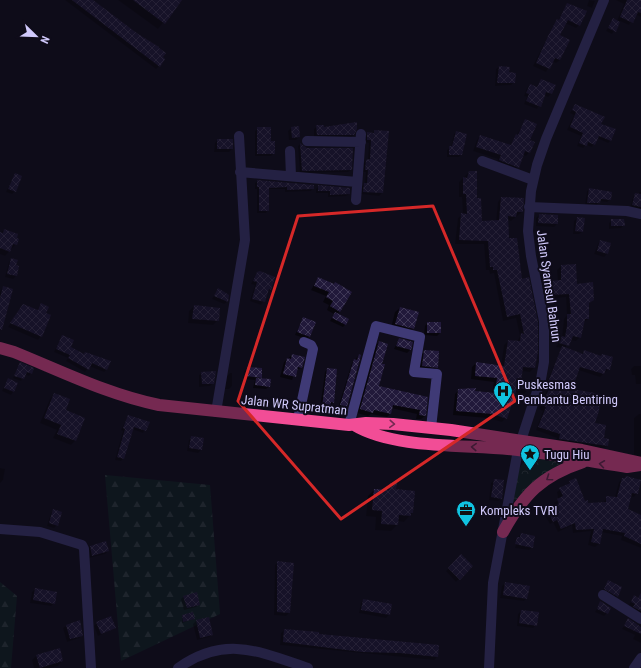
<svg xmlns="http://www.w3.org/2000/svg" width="641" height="668" viewBox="0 0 641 668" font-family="'Roboto Condensed',sans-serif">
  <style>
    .forest { fill: url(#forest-firs) }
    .park { fill: url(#park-crowns) }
    .shadow { fill: #0007 }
    .building { fill: url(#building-cross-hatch) }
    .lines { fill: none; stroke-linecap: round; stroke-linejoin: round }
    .street { stroke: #3f3a76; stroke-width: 10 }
    .highway { stroke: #f24d96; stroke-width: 12 }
    .oneway { stroke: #752952 }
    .marked { fill: none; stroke: #d62828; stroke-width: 3; stroke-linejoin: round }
    .labels { text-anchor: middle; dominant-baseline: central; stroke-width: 4; stroke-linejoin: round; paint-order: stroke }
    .street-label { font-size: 13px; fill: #d0c9fb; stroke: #0f0c1a }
    .poi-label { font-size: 13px; fill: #d0c9fb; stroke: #0f0c1a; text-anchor: start }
  </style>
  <defs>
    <pattern id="forest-firs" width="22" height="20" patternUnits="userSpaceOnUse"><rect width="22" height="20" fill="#0f2323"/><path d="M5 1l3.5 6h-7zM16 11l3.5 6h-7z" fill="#314244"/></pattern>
    <pattern id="park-crowns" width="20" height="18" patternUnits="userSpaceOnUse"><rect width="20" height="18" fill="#0f2323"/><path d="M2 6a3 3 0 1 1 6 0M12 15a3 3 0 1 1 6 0" fill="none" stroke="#314244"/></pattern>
    <pattern id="building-cross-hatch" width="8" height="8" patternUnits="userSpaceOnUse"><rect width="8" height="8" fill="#21193a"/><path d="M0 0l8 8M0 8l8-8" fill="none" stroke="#403957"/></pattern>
  </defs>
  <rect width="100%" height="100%" fill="#0f0c1a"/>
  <!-- forest -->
  <path class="forest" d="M 105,475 L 210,485 L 220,614 L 121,661 Z
    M 0,582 L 17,596 L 11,668 L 0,668 Z"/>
  <!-- park -->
  <path class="park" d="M 534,457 L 565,462 L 512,503 C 516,485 513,463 534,457 Z"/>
  <!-- shadow -->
  <path class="shadow" d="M 65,0 L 90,0 L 137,35 L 159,66 L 156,69 Z
    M 118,0 L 181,0 L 158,29 Z
    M 589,0 L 595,1 L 592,8 L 587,6 Z
    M 616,0 L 641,0 L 641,17 L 635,14 L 629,25 L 620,21 L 612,34 L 606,31 L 613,20 L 617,21 L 624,4 Z
    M 567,4 L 579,25 L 576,28 L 565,23 L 559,35 L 568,40 L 560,60 L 556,63 L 552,61 L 546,72 L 533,66 L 554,24 L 558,21 Z
    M 499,67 L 508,73 L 514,82 L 511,85 L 495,86 L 496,69 Z
    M 541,80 L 555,86 L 551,94 L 548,97 L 544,95 L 537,109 L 524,104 L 527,97 L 524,96 L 527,88 L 530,85 L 536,87 Z
    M 575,105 L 600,124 L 611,140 L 608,143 L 597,138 L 592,147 L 586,145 L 583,148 L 577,146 L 581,136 L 567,130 L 574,115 L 570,113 Z
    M 525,121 L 530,152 L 526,156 L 523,155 L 518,167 L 514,171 L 496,164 L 498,159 L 473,151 L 477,140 L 480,136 L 510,146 Z
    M 317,126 L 323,128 L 354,135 L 350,138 L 314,137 L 314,129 Z
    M 298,127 L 299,137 L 296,140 L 289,140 L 288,131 L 291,128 Z
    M 258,128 L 270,142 L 274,153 L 271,156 L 255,156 L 255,131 Z
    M 375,131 L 382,193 L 379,196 L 361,194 L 361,187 L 365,184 L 366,172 L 362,172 L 363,163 L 368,160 L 369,143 L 365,142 L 365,136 Z
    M 456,132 L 461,154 L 459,157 L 447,157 L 447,150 L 451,147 L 454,134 Z
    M 217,140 L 232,140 L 232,149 L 229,152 L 214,152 L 215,143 Z
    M 300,144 L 307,148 L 351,170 L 348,172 L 300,173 L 298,146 Z
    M 469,172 L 481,222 L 496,222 L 498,202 L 501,198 L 522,212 L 511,221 L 507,220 L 508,240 L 521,280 L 534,368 L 530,372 L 521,371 L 519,383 L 528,390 L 524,394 L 515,392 L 506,418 L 502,422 L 488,418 L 453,415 L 455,394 L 459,390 L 492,394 L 494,382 L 471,379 L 472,367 L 476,363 L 501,366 L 504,345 L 508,341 L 517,342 L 520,336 L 516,318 L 503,321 L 494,273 L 490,274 L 489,270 L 486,270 L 484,244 L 455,244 L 458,218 L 463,214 L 462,197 L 459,197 L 459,182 Z
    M 15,174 L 15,191 L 12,194 L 6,192 Z
    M 257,181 L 313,188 L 311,191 L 285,192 L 285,189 L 268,189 L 268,210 L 266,213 L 257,213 L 257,189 L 255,189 L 255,183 Z
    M 319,186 L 349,194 L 346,196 L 328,197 L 328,193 L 316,193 L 316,189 Z
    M 590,189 L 610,199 L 607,202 L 599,201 L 597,205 L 585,205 L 587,191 Z
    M 640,192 L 641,192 L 641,212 L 630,208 L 633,197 Z
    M 539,215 L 557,216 L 557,224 L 554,227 L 536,226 L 536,218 Z
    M 577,218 L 582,232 L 579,234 L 573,234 L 574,221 Z
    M 612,220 L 624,225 L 621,228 L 609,229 L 609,223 Z
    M 4,230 L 16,244 L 5,256 L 0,254 L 0,233 Z
    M 600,241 L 610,244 L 607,254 L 604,257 L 594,254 L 598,244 Z
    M 12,259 L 15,266 L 16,276 L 13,279 L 5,277 L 9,262 Z
    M 561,266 L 576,285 L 593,300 L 588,304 L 588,319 L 583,323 L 580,337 L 576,341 L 570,340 L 565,348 L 581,354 L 584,351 L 600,357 L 602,355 L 609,369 L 600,377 L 578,370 L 572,390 L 603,439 L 607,446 L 603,449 L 556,442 L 557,438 L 536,430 L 543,411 L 539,409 L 546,393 L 547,387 L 545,386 L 562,348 L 556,347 L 562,337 L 564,319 L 567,315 L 566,297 L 547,299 L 546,286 L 550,282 L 558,282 L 557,270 Z
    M 257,272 L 270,289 L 261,305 L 250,301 L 255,285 L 251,284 Z
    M 318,278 L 333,285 L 340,311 L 337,314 L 345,325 L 343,327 L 330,321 L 334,314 L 327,310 L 329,305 L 323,302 L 326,296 L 311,290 Z
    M 3,287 L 12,290 L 0,331 L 0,292 Z
    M 218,289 L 228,295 L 227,302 L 224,304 L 212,299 Z
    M 23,305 L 37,310 L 41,305 L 41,336 L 38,340 L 8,327 Z
    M 194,306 L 218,320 L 213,325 L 188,323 L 189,311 Z
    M 400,308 L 413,328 L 409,333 L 391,328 L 395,312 Z
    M 303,318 L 310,336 L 307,339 L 295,335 Z
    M 427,323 L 440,333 L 437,336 L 424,335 L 425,326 Z
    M 62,336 L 70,347 L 107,369 L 104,372 L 89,366 L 85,372 L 66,361 L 68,358 L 54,352 Z
    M 399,339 L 410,350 L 407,353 L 394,349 Z
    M 379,342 L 381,364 L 378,387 L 427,398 L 425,416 L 421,419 L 416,419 L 417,414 L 391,408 L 390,414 L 387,417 L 371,414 L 368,416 L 357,413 L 375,346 Z
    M 425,351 L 437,367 L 432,372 L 418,370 L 420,356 Z
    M 292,355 L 301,368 L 296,370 L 292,380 L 280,377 L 284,362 Z
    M 359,355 L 346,407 L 343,409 L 338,408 L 352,363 Z
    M 20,364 L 31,373 L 29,376 L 25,374 L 21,381 L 13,378 Z
    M 634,366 L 641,366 L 641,384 L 636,384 L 635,375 L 632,375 L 631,369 Z
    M 247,368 L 261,377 L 259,379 L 269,386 L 266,389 L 253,388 L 255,380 L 243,379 L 244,371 Z
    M 327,369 L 336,370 L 333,403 L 326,410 L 320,409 L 325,372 Z
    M 202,373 L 213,383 L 210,386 L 199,387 L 199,375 Z
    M 230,373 L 232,373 L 232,386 L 229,389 L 225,389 L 227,376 Z
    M 8,380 L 13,392 L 11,395 L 2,391 Z
    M 54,394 L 65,411 L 84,418 L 75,441 L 71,445 L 53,438 L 57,430 L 40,423 L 50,399 Z
    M 639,414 L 641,414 L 641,457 L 634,457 L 634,418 Z
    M 128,416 L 148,422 L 143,433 L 132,429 L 123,459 L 121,461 L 115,460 L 123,431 L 121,430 Z
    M 192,437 L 201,450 L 198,453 L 187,451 L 189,440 Z
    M 0,468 L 5,469 L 3,480 L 0,483 Z
    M 622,479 L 637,493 L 634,497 L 630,496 L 627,510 L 641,516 L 641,548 L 621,540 L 622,536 L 601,532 L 599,544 L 595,547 L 588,545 L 591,531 L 573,533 L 572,525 L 558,532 L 553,522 L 550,524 L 544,514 L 556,506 L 554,503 L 557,501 L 560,508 L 557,492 L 570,482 L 584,502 L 587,504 L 603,503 L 607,497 L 615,497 L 619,482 Z
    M 494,480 L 501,498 L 498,501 L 489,500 L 491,483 Z
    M 390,484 L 412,513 L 404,522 L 397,521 L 397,525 L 391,531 L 375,530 L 376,517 L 366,516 L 368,496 L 374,490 L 383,490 Z
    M 53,511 L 57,525 L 54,528 L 47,526 L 51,513 Z
    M 521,534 L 532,547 L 529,550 L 515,548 L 517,540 L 515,540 Z
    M 106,542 L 108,551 L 105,554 L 89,558 L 87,549 L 90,546 Z
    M 461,556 L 472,566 L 456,582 L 446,571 Z
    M 278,562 L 289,613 L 286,616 L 274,615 L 275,565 Z
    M 608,582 L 617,596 L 614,599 L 602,592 Z
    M 505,583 L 526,599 L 524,601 L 500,598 L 502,586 Z
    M 35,589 L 54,603 L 51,606 L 30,603 L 32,592 Z
    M 184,596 L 199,604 L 196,607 L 184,610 L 181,599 Z
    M 634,597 L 641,600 L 641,616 L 631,610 L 633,607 L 629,605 Z
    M 363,600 L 390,605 L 389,615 L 386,618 L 359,613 L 361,603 Z
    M 601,602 L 607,613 L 604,616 L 595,612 Z
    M 521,611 L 536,625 L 533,628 L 517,626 L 518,614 Z
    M 182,616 L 194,619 L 182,623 Z
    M 628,620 L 641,626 L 641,643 L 633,639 L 635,635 L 622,629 Z
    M 196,621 L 212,635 L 209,637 L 197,640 L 193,624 Z
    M 97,623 L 114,628 L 98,636 L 94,626 Z
    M 66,626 L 82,635 L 79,638 L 67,642 L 63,628 Z
    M 284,630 L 318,635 L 437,657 L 434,660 L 280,645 L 281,633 Z
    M 37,655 L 62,661 L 58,666 L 50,668 L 34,668 L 32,660 Z"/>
  <!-- building -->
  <path class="building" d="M 72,0 L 93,0 L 138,34 L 159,47 L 159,48 L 166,53 L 163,57 L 165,59 L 160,67 Z
    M 133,0 L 182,0 L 165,24 Z
    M 627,0 L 641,0 L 641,13 L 638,12 L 633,23 L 620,17 Z
    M 567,3 L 587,11 L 580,26 L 568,20 L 560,35 L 570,40 L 560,60 L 555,58 L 550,69 L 536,63 L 548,36 L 557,19 L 559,20 Z
    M 613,18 L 620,22 L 616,32 L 608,28 Z
    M 499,66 L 510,67 L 509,72 L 516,73 L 515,83 L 497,83 Z
    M 541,79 L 556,85 L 552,94 L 546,92 L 541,107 L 526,101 L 529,94 L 526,93 L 530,84 L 537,87 Z
    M 575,104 L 605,117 L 601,124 L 616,129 L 611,141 L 599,136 L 595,145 L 588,142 L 587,146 L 579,143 L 583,133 L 570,127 L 576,112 L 572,110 Z
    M 525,119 L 537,124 L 530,140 L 535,142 L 530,153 L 525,151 L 519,168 L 499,160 L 501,155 L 476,147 L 480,135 L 511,145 L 516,134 L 518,135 Z
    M 357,122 L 357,129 L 354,135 L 317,135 L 316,125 L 324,125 L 324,127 Z
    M 299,126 L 300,137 L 292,138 L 291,127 Z
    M 257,127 L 271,127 L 271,141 L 275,141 L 275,154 L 257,154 Z
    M 374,130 L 389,131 L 383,193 L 363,192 L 364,183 L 367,183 L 368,170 L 365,170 L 366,160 L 370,159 L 371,140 L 367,140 L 367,132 L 374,133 Z
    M 456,131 L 467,134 L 462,155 L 449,155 L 449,146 L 452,146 Z
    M 217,139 L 233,139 L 233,149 L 217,149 Z
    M 300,143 L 307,148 L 353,148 L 352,170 L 302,171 Z
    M 469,171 L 477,171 L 477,198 L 481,198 L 482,221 L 499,220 L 501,197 L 524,198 L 523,212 L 517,212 L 516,217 L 508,216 L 509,238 L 517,238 L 522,279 L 529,277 L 538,322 L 538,351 L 535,368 L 523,367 L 521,382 L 530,383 L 529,390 L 517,388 L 507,419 L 493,414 L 456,411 L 458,389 L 476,388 L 475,391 L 495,393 L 497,378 L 475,376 L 476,362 L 504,366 L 508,340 L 520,341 L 521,333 L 524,334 L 520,314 L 507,317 L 497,270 L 493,270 L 493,267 L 490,267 L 488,241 L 459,240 L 461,213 L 467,214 L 466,194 L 463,194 L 463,177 L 467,178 Z
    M 15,173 L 22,176 L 16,192 L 8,189 Z
    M 257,180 L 314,185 L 314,189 L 287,190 L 287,187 L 269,188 L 269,211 L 259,211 L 259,187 L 257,187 Z
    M 318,185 L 350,188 L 350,194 L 330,195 L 330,191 L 318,191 Z
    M 589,188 L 612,192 L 611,200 L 601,199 L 600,203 L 587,203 Z
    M 635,193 L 641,194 L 641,207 L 632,205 Z
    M 539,214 L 558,215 L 558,224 L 538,223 Z
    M 577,217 L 585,218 L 583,232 L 575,231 Z
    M 611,219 L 624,219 L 625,226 L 611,226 Z
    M 4,229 L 18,234 L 17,238 L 19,239 L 17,245 L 13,244 L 10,252 L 0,248 L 0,232 L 3,233 Z
    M 600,240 L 611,243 L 608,254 L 597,251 Z
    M 11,258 L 18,260 L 16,265 L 19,266 L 17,276 L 7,274 Z
    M 576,264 L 577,284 L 593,282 L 594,300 L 589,303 L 589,319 L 585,319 L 581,338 L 573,336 L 569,346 L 559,343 L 562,336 L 565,337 L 567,326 L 567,314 L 571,314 L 569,294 L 551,295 L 550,281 L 561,280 L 561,265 Z
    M 260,271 L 275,277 L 271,290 L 269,289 L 265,302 L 252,299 L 257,282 L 253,281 L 257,272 Z
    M 318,277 L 334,284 L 335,282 L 352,292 L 340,312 L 330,306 L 333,301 L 326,297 L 329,292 L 314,286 Z
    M 3,286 L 13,289 L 2,330 L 0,329 L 0,298 Z
    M 218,288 L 229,295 L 228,302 L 214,296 Z
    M 41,303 L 49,307 L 46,313 L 51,315 L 42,337 L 10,323 L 23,304 L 38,310 Z
    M 194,305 L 220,308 L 219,321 L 192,319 Z
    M 400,307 L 419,312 L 414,329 L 395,324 Z
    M 335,312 L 349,319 L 346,325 L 332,318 Z
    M 303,317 L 316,322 L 310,337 L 297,332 Z
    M 427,322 L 441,322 L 441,333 L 427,333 Z
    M 62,335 L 74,340 L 71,347 L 84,354 L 85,352 L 111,361 L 107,370 L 92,363 L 89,370 L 68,358 L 70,355 L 56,349 Z
    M 399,338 L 413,342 L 411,350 L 396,346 Z
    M 379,341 L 388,344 L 382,364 L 385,364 L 379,386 L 428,397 L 426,416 L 419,415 L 420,410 L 393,405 L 391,414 L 374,410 L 373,413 L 360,409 Z
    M 562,346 L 583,354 L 584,350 L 601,356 L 602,354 L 613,357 L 610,370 L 606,369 L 604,374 L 580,367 L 574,384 L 575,384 L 573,389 L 600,394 L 599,411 L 595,423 L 606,425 L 604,438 L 609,439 L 608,446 L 559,439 L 560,434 L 538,427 L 546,407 L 542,405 L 549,389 L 550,384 L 548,382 Z
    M 424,350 L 439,351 L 438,368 L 422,366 Z
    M 292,354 L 305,357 L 302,368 L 298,367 L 296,377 L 283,374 L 287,358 L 291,359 Z
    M 359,354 L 361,355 L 347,407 L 340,405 L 354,359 L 357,360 Z
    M 20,362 L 34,368 L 32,374 L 27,372 L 24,379 L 14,376 Z
    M 247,367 L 262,368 L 262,378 L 246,376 Z
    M 327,368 L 337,369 L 334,403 L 331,402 L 330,408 L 322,407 Z
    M 216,371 L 214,384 L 202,384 L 201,372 Z
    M 8,378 L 18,383 L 14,392 L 4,388 Z
    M 256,378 L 271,379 L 270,387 L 255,385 Z
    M 54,393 L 70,399 L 66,410 L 85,418 L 76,441 L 57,434 L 61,425 L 44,418 Z
    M 128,415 L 150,422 L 146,431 L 134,427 L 124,459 L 117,457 L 125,429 L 123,428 Z
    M 191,436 L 204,438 L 202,450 L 189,448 Z
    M 626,476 L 641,480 L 638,494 L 632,493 L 628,509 L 641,515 L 641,544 L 624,536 L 625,533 L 603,529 L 600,544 L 591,542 L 594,529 L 576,530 L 575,523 L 561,529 L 557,520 L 553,522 L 547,510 L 559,503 L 557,499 L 563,496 L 559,488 L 570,483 L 569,481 L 576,478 L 585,501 L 588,500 L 588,503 L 606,502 L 606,496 L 617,497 L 622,478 L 625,478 Z
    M 494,479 L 504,480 L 502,499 L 491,497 Z
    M 390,483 L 397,483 L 396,489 L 415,491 L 413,513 L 411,513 L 411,516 L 399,515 L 398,525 L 381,524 L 382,511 L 372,510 L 374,489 L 389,490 Z
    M 53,509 L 62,512 L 58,526 L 49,523 Z
    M 521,533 L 535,536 L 533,548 L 515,544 L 517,537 L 520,537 Z
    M 106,541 L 109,551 L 92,556 L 90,546 Z
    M 461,554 L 473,566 L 460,580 L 448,568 Z
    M 277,561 L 294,563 L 290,613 L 277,612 Z
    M 608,580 L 622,587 L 618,597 L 604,589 Z
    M 505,582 L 530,586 L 527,599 L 503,595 Z
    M 35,588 L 57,592 L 55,604 L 33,600 Z
    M 197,592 L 200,605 L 187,608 L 183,596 Z
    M 641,593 L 641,611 L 633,607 L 635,604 L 631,602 L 634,595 L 638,598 Z
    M 363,599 L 392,604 L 390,615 L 361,610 Z
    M 600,601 L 611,608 L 608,614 L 597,609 Z
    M 521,610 L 539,612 L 537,626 L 519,623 Z
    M 193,612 L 195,619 L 183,622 L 182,615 Z
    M 111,616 L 116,628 L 101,634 L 96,622 Z
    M 209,617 L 213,635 L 200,638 L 196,620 Z
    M 628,618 L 641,627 L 641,634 L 624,626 Z
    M 80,620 L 83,636 L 70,639 L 66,625 Z
    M 284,629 L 319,632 L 319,634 L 439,645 L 438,657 L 400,653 L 362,652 L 283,642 Z
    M 60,648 L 63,661 L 40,668 L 36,655 Z"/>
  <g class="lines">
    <!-- street -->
    <path class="street" d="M 307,141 L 361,142
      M 290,151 L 291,176
      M 482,161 L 533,180
      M 240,172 L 357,182
      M 356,200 L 361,134
      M 529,207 L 627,211 L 641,214
      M 216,412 L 245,240 L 239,136
      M 298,419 L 313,349 L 311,345 L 304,342
      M 349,425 L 376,326 L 420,337 L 414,372 L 437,374 L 431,428
      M 0,529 L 40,532 L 82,545 L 84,549 L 91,668
      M 603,595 L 641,619
      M 178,668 C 225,635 258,651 308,668
      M 489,668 L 493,583 L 518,450 L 541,379 L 544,362 L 544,321 L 531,256 L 528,231 L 531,191 L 537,165 L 546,139 L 604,0
      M 634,668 L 641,658"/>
    <!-- highway -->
    <path class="highway" d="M 0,348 L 14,352 C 61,371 109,395 159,405 L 349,425 L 366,423 L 393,424 L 451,430 L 582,450 L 641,463
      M 354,425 C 395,450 471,444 518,450 C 555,454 591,462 627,467 L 641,465
      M 503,532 C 524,494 541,476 583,462"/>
  </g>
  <!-- one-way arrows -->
  <defs><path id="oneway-chevron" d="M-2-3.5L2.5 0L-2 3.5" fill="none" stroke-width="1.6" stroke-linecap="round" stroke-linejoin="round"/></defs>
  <g class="oneway">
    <use href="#oneway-chevron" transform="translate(392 424) rotate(4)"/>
    <use href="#oneway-chevron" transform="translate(474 447) rotate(-177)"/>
    <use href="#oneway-chevron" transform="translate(602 464) rotate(-172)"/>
    <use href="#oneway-chevron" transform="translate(549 478) rotate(145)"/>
  </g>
  <!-- marked area -->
  <path d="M0 0H641V668H0ZM 433,206 L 515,401 L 341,519 L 238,401 L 298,216 Z" fill="#0f0c1a" fill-opacity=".55" fill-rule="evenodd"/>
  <path class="marked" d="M 433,206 L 515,401 L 341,519 L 238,401 L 298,216 Z"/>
  <!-- icons -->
  <defs>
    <g id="hospital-pin" transform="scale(1)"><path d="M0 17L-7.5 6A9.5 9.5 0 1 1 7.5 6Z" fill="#10c3e0" stroke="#0f0c1a"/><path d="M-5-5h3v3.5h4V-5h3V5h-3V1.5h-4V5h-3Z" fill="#111"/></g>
    <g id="sight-pin" transform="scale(1)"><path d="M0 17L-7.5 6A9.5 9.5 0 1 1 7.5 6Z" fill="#10c3e0" stroke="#0f0c1a"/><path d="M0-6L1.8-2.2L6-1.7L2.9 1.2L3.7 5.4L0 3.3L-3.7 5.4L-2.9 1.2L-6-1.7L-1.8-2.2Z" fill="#111"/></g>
    <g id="office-pin" transform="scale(1)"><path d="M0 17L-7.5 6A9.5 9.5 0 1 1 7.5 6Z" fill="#10c3e0" stroke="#0f0c1a"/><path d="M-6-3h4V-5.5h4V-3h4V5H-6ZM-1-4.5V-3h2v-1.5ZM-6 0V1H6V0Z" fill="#111"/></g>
  </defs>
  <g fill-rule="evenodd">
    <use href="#hospital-pin" x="503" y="391"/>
    <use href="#sight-pin" x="530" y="454"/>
    <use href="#office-pin" x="466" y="510"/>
  </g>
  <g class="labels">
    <!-- street labels -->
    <g class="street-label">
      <text transform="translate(549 286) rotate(82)">Jalan Syamsul Bahrun</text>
      <text transform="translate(294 405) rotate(6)">Jalan WR Supratman</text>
    </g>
    <!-- poi labels -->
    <g class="poi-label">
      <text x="517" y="384">Puskesmas<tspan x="517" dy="15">Pembantu Bentiring</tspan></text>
      <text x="544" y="454">Tugu Hiu</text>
      <text x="480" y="510">Kompleks TVRI</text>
    </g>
  </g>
  <!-- north arrow -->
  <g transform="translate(36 36) rotate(113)" stroke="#0f0c1a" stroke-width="3" paint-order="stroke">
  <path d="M0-3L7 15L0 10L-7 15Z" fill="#d0c9fb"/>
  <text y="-6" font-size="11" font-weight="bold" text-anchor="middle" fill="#d0c9fb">N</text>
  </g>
</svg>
